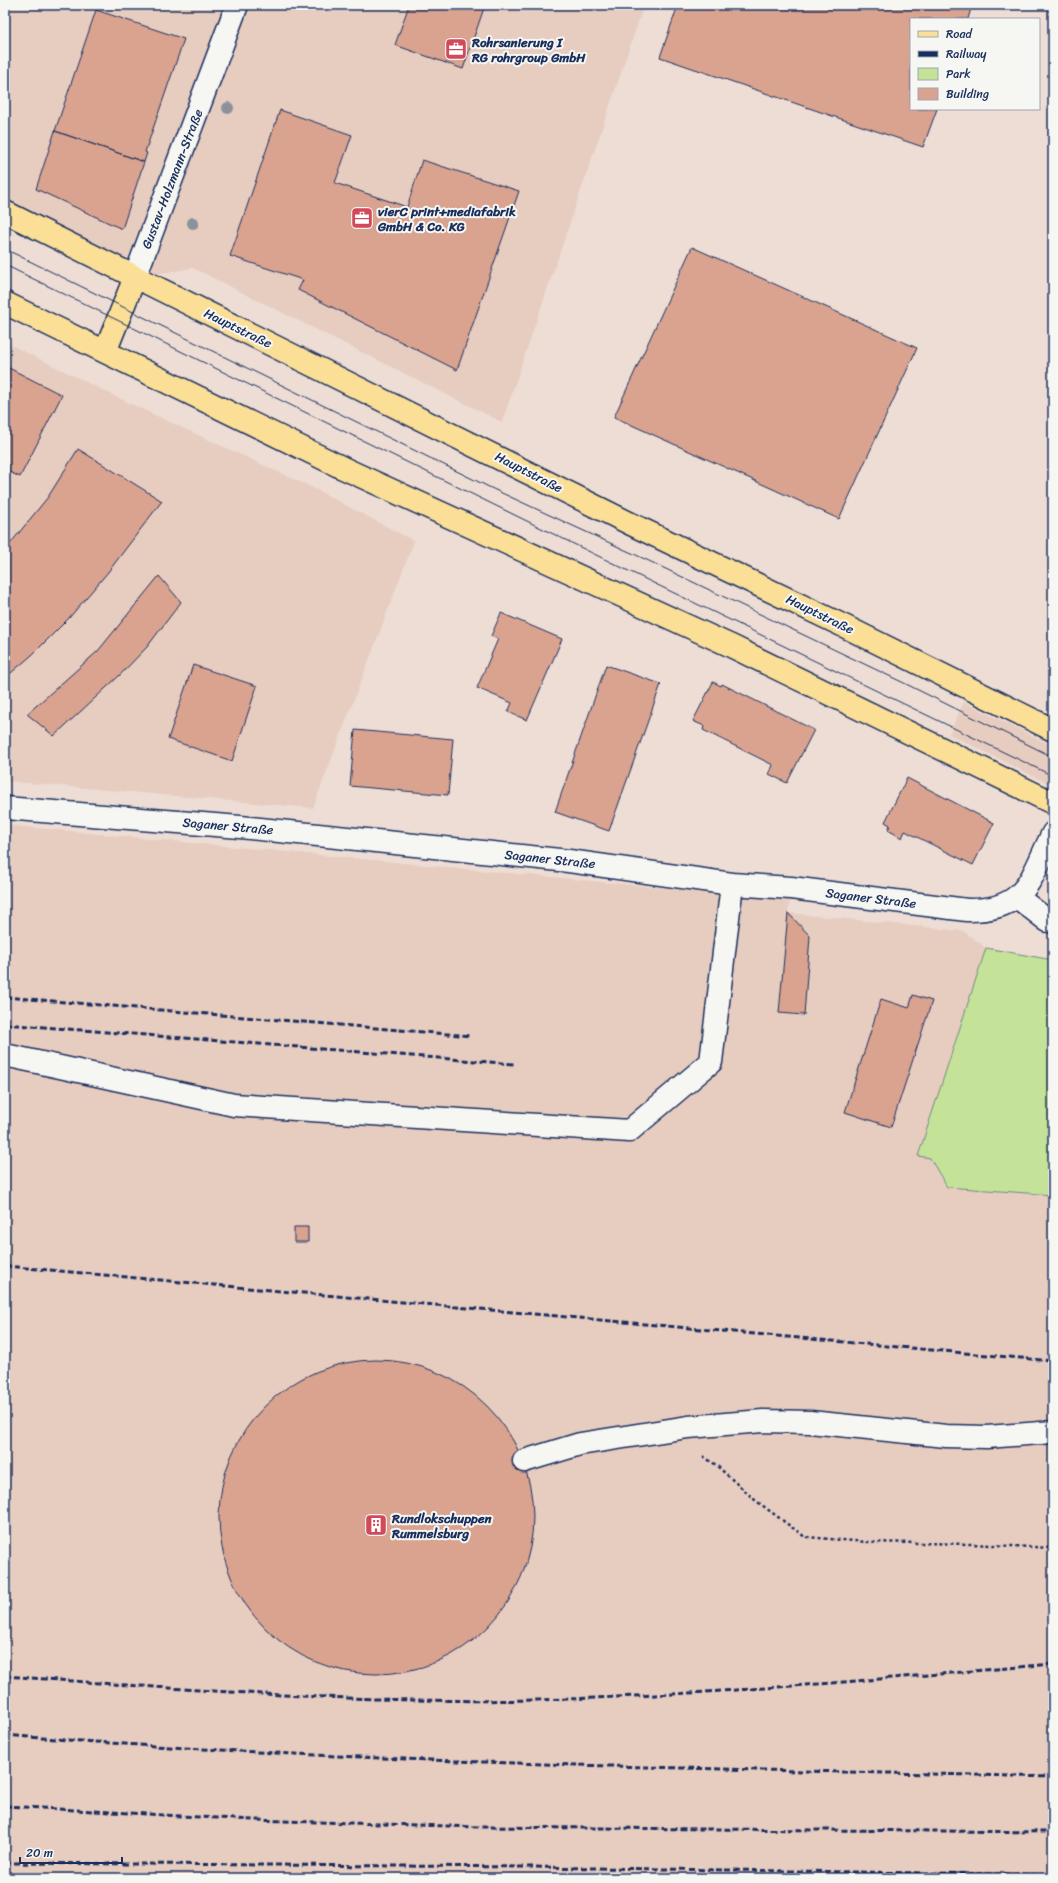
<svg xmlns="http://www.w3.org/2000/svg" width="1058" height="1883" viewBox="0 0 1058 1883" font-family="Sriracha,sans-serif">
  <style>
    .built { fill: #e7ccc0 }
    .green { fill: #c5e299; stroke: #70887c }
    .building { fill: #d9a390; stroke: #1b2f5e }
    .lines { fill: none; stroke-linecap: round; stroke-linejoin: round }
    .minor-casing { stroke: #1b2f5e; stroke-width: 25 }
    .major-casing { stroke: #1b2f5e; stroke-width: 25 }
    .path { stroke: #1b2f5e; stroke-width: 2.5; stroke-dasharray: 3 3; stroke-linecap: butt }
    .minor { stroke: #f6f6f2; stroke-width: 22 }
    .major { stroke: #fbdf96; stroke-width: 22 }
    .tram { stroke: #1b2f5e; stroke-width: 1 }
    .rail { stroke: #1b2f5e; stroke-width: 3; stroke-dasharray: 6 3; stroke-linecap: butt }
    .tree { fill: #8c919a }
    .labels { text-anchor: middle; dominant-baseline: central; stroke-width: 4; stroke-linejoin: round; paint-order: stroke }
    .poi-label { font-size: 13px; font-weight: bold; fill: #1b2f5e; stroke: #f6f6f2; text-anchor: start }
    .street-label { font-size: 13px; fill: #1b2f5e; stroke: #f6f6f2 }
  </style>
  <rect width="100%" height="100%" fill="#edddd5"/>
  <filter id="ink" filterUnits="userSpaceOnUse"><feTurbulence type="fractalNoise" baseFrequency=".025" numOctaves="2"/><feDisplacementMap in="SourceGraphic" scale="8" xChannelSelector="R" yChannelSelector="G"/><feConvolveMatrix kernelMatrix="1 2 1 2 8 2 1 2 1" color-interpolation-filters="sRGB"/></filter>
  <g filter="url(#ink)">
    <!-- built -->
    <path class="built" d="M 5,5 L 644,5 L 502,422 L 193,268 L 135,277 L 5,213 Z
      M 5,342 L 133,405 L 313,488 L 414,541 L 313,808 L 5,781 Z
      M 964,702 L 1053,746 L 1053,786 L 949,734 Z
      M 5,825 L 790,900 L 788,913 L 963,931 L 986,948 L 918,1156 L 930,1158 L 947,1187 L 1053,1195 L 1053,1878 L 5,1878 Z"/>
    <!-- green -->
    <path class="green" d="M 986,948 L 1053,960 L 1053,1195 L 947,1187 L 930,1158 L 918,1156 Z"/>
    <!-- building -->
    <path class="building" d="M 409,5 L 485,5 L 463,69 L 395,45 Z
      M 678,5 L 972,5 L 968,19 L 911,19 L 911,109 L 937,109 L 923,147 L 660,57 Z
      M 96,10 L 184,39 L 145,152 L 147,153 L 144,162 L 55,131 Z
      M 280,110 L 352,135 L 335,183 L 407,207 L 422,160 L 519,191 L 457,370 L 298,290 L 303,280 L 230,256 Z
      M 55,131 L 144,162 L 122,229 L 36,189 Z
      M 692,247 L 917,348 L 839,519 L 614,417 Z
      M 5,366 L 62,395 L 20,477 L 5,470 Z
      M 78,449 L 162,501 L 108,572 L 69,618 L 32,655 L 5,678 L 5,550 L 48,497 Z
      M 159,576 L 181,602 L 147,647 L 120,675 L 54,736 L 27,714 L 98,651 Z
      M 501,613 L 562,639 L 527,720 L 508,712 L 512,703 L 477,688 L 498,639 L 491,636 Z
      M 193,665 L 257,686 L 232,761 L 168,739 Z
      M 606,665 L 661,684 L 609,831 L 555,812 Z
      M 713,682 L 721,686 L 722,684 L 814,730 L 787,783 L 769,774 L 773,765 L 703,730 L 704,726 L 693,721 Z
      M 355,730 L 453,739 L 448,795 L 350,786 Z
      M 907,778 L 994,823 L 973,865 L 905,831 L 902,838 L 888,830 L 890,825 L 885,822 Z
      M 788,913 L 810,936 L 804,1015 L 779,1013 Z
      M 913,995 L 932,1001 L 891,1127 L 845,1112 L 881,999 L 909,1008 Z
      M 294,1227 L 308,1227 L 308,1242 L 294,1242 Z
      M219 1517a157 157 0 1 1 314 0a157 157 0 1 1-314 0Z"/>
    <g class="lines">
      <!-- minor casing -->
      <g class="minor-casing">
        <path id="minor" d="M 135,277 L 237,5
          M 5,808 L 240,827 L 569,861 L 732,884 L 791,888 L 967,910 C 1027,911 1030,879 1053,833
          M 1017,897 L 1048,921 L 1053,921
          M 5,1055 L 234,1105 L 629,1131 L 711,1062 L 732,884
          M 524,1461 L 580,1444 L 688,1427 L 763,1421 L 810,1422 L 946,1436 L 987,1437 L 1053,1432"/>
      </g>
      <!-- major casing -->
      <g class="major-casing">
        <path id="major" d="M 5,212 L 631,524 L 846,627 L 1053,730
          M 5,303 L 343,468 L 729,645 L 1053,803
          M 105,352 L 135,277"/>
      </g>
      <!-- path -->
      <path class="path" d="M 703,1456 L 716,1465 L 755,1500 L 805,1537 L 868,1542 L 971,1544 L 1053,1548"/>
      <!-- minor -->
      <use href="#minor" class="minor"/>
      <!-- major -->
      <use href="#major" class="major"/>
      <!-- tram -->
      <path class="tram" d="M 5,249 L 491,488 L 649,561 L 904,683 L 1053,757
        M 5,265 L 641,577 L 1053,776"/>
      <!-- rail -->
      <path class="rail" d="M 5,997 L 470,1036
        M 5,1024 L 514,1064
        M 5,1266 L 1053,1361
        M 5,1676 C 182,1689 360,1704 537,1700 C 709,1695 882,1679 1053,1664
        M 5,1735 C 353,1764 704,1768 1053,1777
        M 5,1806 L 253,1820 L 480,1827 L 1053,1832
        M 5,1863 L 531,1867 L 1053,1875"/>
    </g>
    <!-- trees -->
    <g class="tree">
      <circle cx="228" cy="108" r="6"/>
      <circle cx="193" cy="223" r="6"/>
    </g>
  </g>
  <!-- icons -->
  <defs>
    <g id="office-square" transform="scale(1.15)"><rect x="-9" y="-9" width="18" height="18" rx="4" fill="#d1495b" stroke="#f6f6f2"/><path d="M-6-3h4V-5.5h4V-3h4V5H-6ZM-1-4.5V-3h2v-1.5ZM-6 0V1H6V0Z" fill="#fff"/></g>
    <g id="building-square" transform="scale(1.15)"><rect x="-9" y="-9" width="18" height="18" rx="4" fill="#d1495b" stroke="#f6f6f2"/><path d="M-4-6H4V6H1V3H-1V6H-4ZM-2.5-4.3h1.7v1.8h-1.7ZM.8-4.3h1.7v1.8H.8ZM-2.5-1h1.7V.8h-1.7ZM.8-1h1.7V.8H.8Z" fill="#fff"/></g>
  </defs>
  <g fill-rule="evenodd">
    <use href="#office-square" x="456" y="49"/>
    <use href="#office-square" x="362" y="218"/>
    <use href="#building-square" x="376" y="1525"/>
  </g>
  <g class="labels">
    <!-- poi labels -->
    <g class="poi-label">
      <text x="472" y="42">Rohrsanierung I<tspan x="472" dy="15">RG rohrgroup GmbH</tspan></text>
      <text x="378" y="211">vierC print+mediafabrik<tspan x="378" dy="15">GmbH &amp; Co. KG</tspan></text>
      <text x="392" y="1518">Rundlokschuppen<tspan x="392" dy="15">Rummelsburg</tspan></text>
    </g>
    <!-- street labels -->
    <g class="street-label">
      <text transform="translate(172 179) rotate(-69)">Gustav-Holzmann-Straße</text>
      <text transform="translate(238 328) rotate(26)">Hauptstraße</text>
      <text transform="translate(529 472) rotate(27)">Hauptstraße</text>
      <text transform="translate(820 614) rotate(26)">Hauptstraße</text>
      <text transform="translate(228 826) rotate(5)">Saganer Straße</text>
      <text transform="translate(550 859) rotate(6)">Saganer Straße</text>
      <text transform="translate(871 898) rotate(7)">Saganer Straße</text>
    </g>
  </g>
  <!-- margin -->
  <rect width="1058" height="1883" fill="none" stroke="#f6f6f2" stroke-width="20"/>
  <rect x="10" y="10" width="1038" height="1863" fill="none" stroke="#1b2f5e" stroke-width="1.5" filter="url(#ink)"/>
  <!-- legend -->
  <rect x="910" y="18" width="130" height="92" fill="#f6f6f2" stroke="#9ea6b7"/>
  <rect x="918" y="31" width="20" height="6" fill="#fbdf96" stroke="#9ea6b7"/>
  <text x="946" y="38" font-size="12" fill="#1b2f5e">Road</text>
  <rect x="918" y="51" width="20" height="6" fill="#1b2f5e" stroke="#9ea6b7"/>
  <text x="946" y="58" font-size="12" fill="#1b2f5e">Railway</text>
  <rect x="918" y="68" width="20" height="12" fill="#c5e299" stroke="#9ea6b7"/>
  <text x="946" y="78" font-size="12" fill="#1b2f5e">Park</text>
  <rect x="918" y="88" width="20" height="12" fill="#d9a390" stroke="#9ea6b7"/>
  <text x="946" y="98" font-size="12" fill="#1b2f5e">Building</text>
  <!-- scale -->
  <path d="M20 1857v6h102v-6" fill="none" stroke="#1b2f5e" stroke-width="2"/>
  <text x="26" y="1857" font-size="12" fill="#1b2f5e" stroke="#f6f6f2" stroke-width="3" paint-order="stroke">20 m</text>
</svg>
